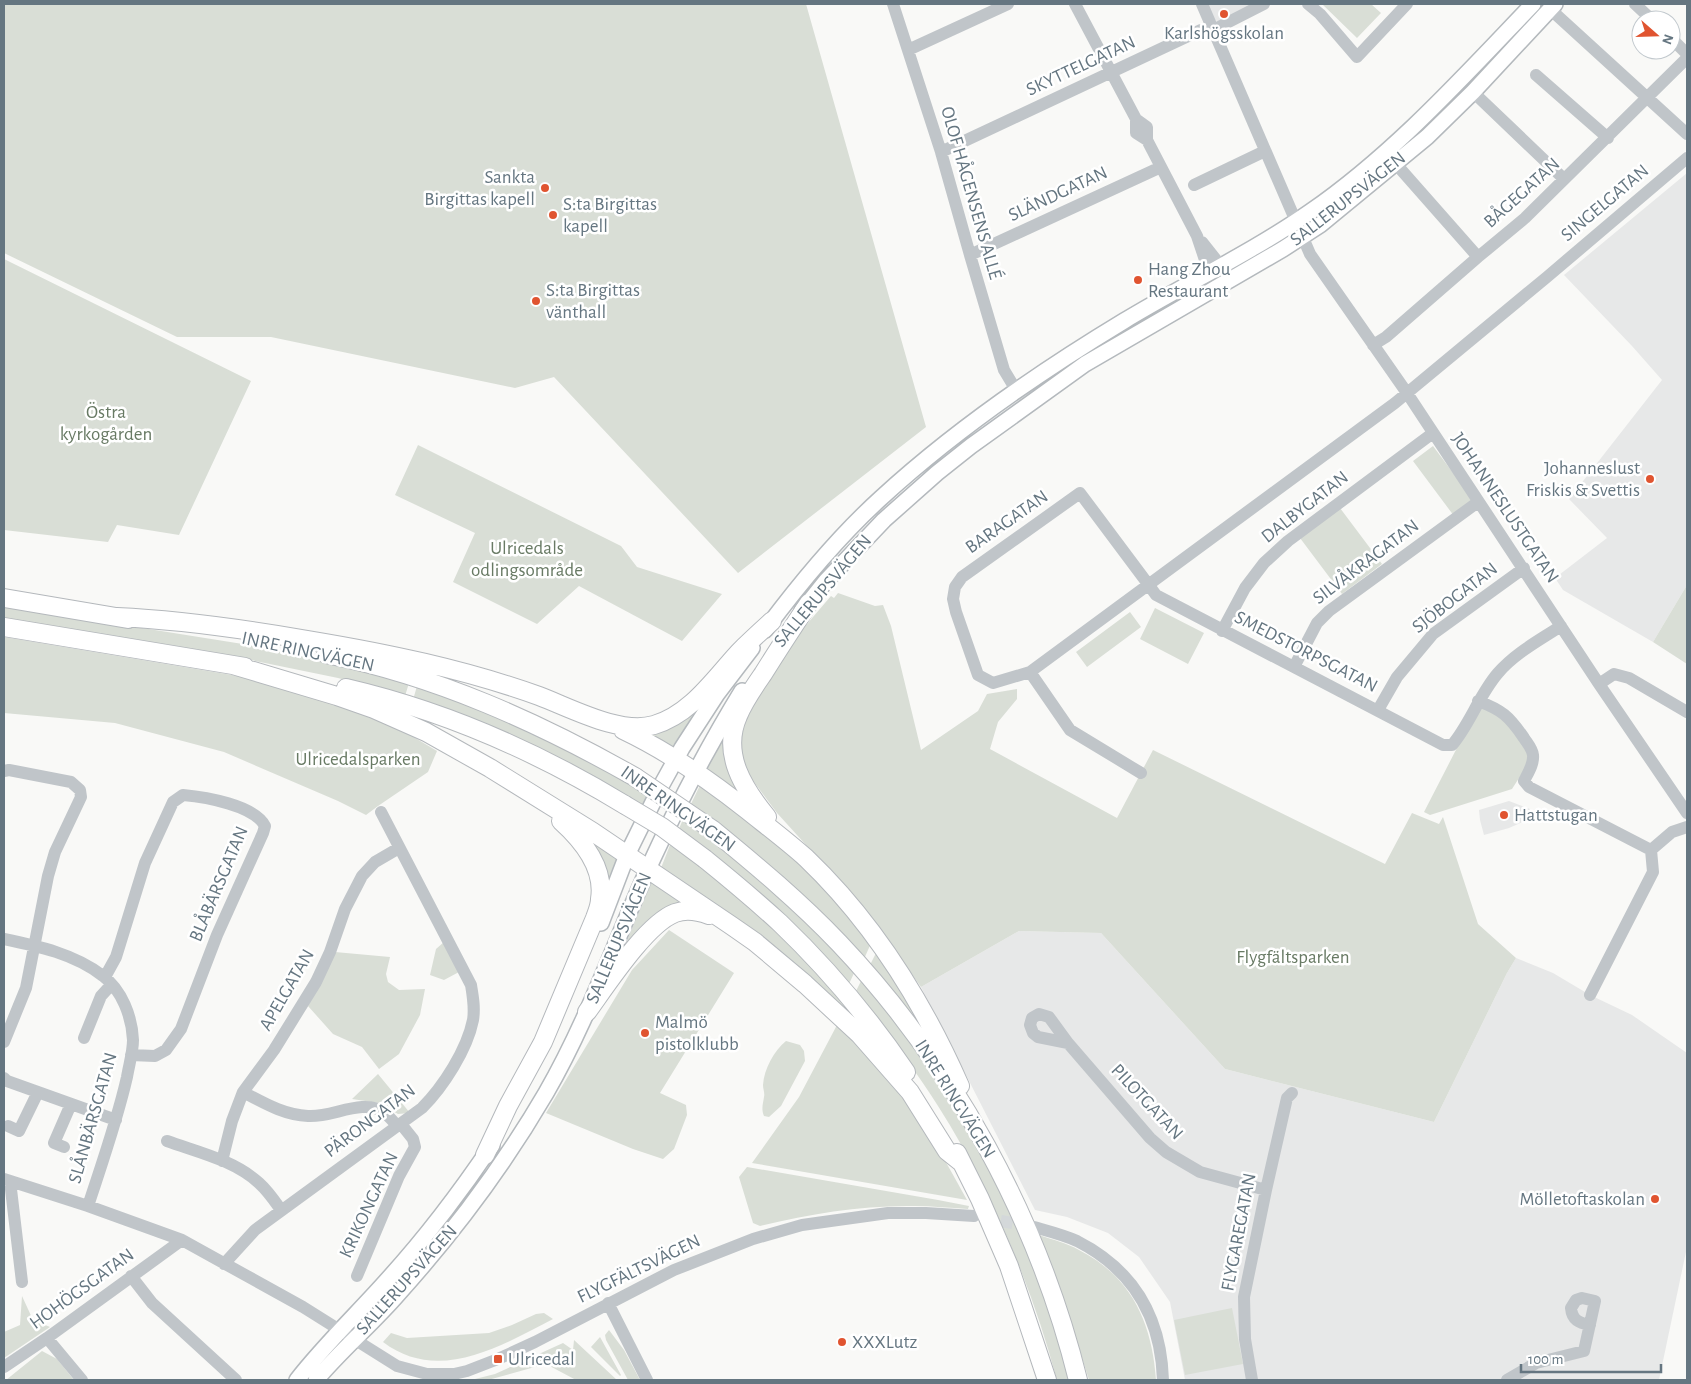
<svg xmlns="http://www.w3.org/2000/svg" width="1691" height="1384" viewBox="0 0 1691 1384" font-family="'Alegreya Sans',sans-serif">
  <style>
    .built { fill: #e7e8e8 }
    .green { fill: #d9ded6 }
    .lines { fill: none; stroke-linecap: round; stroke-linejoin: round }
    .minor-tunnel { stroke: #d4d8da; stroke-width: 12; stroke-dasharray: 12 6; stroke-linecap: butt }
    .major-casing { stroke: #b4b9bd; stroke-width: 18 }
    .highway-casing { stroke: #b4b8bc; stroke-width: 20 }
    .minor { stroke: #c0c5c9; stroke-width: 12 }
    .major { stroke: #fff; stroke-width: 15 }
    .highway { stroke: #fff; stroke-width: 18 }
    .highway-bridge-casing { stroke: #b4b8bc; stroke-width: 20; stroke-linecap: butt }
    .highway-bridge { stroke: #fff; stroke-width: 18 }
    .poi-dot { fill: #e05430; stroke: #fff; stroke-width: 2 }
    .labels { text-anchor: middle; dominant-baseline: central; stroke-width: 5; stroke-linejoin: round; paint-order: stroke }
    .poi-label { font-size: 19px; fill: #657681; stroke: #fff; text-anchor: start }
    .street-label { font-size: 19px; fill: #657681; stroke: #fff }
    .park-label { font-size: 19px; fill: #687a64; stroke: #fff }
  </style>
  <rect width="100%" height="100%" fill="#f9f9f7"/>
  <!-- built -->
  <path class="built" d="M 1207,4 L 1253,4 L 1220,22 L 1214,20 Z
    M 1687,173 L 1687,585 L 1653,642 L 1563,590 L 1555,578 L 1607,538 L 1569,499 L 1662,380 L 1632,346 L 1564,275 Z
    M 1509,801 L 1530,809 L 1527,820 L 1509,828 L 1484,835 L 1480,820 L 1479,810 Z
    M 1019,931 L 1101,933 L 1225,1069 L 1434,1122 L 1507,973 L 1516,958 L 1553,973 L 1590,995 L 1632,1015 L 1687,1053 L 1687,1247 L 1659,1380 L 1185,1380 L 1170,1302 L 1139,1257 L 1108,1233 L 1067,1217 L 1035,1210 L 921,987 Z"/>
  <!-- green -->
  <path class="green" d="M 4,4 L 806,4 L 926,427 L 738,573 L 554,377 L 515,388 L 271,337 L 177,337 L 4,253 Z
    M 1322,4 L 1371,4 L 1381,13 L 1357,38 Z
    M 4,259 L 251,381 L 179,535 L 117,525 L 108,542 L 4,530 Z
    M 418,445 L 621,546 L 637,567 L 722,594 L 682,641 L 579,586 L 537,624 L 453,582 L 475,533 L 395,495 Z
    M 1433,446 L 1474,501 L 1454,516 L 1413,461 Z
    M 1340,508 L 1382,564 L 1342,594 L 1300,538 Z
    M 1687,585 L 1687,664 L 1653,642 Z
    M 838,593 L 875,606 L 883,605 L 891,626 L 921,750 L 978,711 L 987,694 L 1017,689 L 1017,699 L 998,722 L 990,749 L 1117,818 L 1153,750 L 1385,864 L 1412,813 L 1439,824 L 1443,817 L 1478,924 L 1516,958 L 1507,973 L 1434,1122 L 1225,1069 L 1101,933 L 1019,931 L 921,987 L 866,911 L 777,813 L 745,770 L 739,740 L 750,704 L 795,638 L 831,596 L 834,598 Z
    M 4,606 L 249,645 L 344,665 L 409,683 L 405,696 L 338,678 L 246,659 L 4,620 Z
    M 1155,608 L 1204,633 L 1188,664 L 1140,639 Z
    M 1130,612 L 1141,627 L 1087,667 L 1076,652 Z
    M 4,637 L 244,677 L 380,717 L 437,751 L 428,772 L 378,806 L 366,815 L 338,801 L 224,752 L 115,723 L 4,713 Z
    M 417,686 L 494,714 L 597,764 L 649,795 L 642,808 L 413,700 Z
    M 703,699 L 671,751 L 645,731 Z
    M 1478,707 L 1483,707 L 1509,723 L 1531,759 L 1512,789 L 1430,815 L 1424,812 Z
    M 724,733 L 754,809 L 704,773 Z
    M 701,783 L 796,857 L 872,941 L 864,959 L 822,913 L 771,866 L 691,804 Z
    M 684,817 L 766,881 L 855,971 L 848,986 L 678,831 Z
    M 579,831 L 619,857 L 605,898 Z
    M 670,845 C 748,899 817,967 874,1041 L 661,868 Z
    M 652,881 L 689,906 L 616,967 Z
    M 669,930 L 734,973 L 660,1093 L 686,1105 L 687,1115 L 674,1149 L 663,1159 L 633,1149 L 546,1113 L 632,970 Z
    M 444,942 L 459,972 L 444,980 L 430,975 L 436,949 Z
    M 878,949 L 943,1058 L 870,965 Z
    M 335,952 L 390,957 L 386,974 L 388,982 L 399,990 L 425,989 L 420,1015 L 399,1054 L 379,1069 L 362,1047 L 333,1034 L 308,1006 Z
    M 862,979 L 906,1033 L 975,1138 L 1028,1248 L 1072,1380 L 1057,1380 C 1031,1284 992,1191 938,1106 C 913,1066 884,1030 855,993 Z
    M 837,1025 C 862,1050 889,1076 909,1104 C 931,1135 949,1167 967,1200 L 752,1163 L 799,1097 Z
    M 786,1041 L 800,1045 L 804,1051 L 805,1061 L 781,1106 L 769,1117 L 764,1116 C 761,1109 763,1104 764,1097 C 765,1093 763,1089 763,1085 C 764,1069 774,1051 786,1041 Z
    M 378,1074 L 410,1113 L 398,1114 L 379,1103 L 352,1099 Z
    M 747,1167 L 938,1200 L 969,1206 L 968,1209 C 950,1208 932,1206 915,1206 C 862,1205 810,1214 760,1226 L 753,1223 L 739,1177 Z
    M 1039,1235 C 1053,1240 1067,1243 1079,1250 C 1132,1277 1152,1323 1156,1380 L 1089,1380 L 1061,1291 Z
    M 22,1296 L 33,1320 L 50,1327 L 4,1358 L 4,1332 L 20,1325 Z
    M 1232,1308 L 1243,1364 L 1185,1375 L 1174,1320 Z
    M 544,1313 L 553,1319 C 501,1346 438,1384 383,1342 L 391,1333 L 407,1338 L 489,1333 L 512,1325 L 536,1314 Z
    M 609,1330 L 624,1350 L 640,1380 L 628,1380 L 606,1340 L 605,1335 Z
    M 600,1337 L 621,1375 L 620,1376 L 591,1347 Z
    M 574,1340 L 617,1380 L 576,1380 L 544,1363 L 542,1365 L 488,1380 L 471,1380 L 495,1374 L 563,1343 L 573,1350 Z
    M 42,1351 L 57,1359 L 74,1380 L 6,1380 Z"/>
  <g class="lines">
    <!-- minor-tunnel -->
    <path class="minor-tunnel" d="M 983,1218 L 1030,1226"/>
    <!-- major casing -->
    <g class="major-casing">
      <path id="major" d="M 802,611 L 826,581 L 884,520 L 937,473 L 971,446 L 1085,364 L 1283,249 L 1320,225 L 1427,137 L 1473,92 L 1555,4
        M 765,630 C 800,583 838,537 881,498 C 955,430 1038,373 1124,321 C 1185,284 1251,253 1310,212 C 1394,154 1463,77 1533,4
        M 601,923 L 627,855 L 661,786 L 682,748 L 717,694 L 752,648
        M 297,1380 C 325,1344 359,1312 389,1278 C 427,1236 461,1191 492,1145
        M 316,1380 C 341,1350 372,1324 398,1294 C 454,1232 504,1165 546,1093 C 587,1022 614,944 648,869 C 676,808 707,748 742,691"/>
    </g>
    <!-- highway casing -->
    <g class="highway-casing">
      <path id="highway" d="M 4,598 L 128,619
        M 117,617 C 181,620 244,629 308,640 C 386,653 464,669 539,696 C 571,708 620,735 654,725 C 691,714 714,679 739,652 C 750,641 761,631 772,621
        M 4,627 L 245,667
        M 326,654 C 436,676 538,722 635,777
        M 233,665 L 337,696 L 374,709 L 426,732 L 490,768 L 593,832 L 732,926 L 755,942 L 805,984 L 860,1035 L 910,1092 L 947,1151 L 962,1163
        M 346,688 C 445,711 538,752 625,805
        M 623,730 C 667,751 708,779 747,810 C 767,826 787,841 806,858 C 873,922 923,1002 960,1086
        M 767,817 C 744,789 721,754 738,716 C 744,701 754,687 763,674 C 778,650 793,627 809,603
        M 713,830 C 757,866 800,902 839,943 C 954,1064 1038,1219 1078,1380
        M 705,859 C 731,880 756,901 780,923 C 827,968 870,1019 906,1072
        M 587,1012 C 606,986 646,924 675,913 C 686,909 698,911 709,915
        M 957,1153 L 980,1199 L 1009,1266 L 1047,1380
        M 485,1155 L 508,1106 L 543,1042 L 595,918 C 597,912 600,906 600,899 C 605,868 582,840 561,821"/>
    </g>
    <!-- minor -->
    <path class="minor" d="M 893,4 L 941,152 L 970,255 L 1004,370 L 1016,390
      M 1075,4 L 1136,119 L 1136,133 L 1147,140
      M 1202,4 L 1310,254 L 1407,393 L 1599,684 L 1687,813
      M 1308,4 L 1320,14 L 1357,57 L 1407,4
      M 1635,4 L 1652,20
      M 1550,9 L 1687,134
      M 1671,38 L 1687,54
      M 908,50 L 1008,4
      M 1536,75 L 1608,138
      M 1473,92 L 1564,179
      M 1136,119 L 1147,127 L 1147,140 L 1197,236 L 1206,263 L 1204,271 L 1197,279
      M 941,152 L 1201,30 L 1213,30 L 1264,4
      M 1396,164 L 1478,257
      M 1194,185 L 1265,151
      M 1202,242 L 1221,266
      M 970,255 L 1161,167
      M 1373,345 L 1386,337 L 1478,257 L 1525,218 L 1687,58
      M 1561,626 C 1540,640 1515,653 1498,673 C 1479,695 1470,724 1452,745 L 1443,745 L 1156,595 L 1148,584 L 1080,493 L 962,577 L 955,587 L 953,599 L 956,612 L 978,675 L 993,683 L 1030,672 L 1395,403 L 1547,277 L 1687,158
      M 1222,631 L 1245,588 L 1264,563 L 1288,541 L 1433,433
      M 1294,667 L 1317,623 L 1329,611 L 1478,502
      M 1030,672 L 1070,730 L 1141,773
      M 1599,684 L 1614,674 L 1629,678 L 1687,712
      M 1478,701 C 1502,710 1509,716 1524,738 C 1527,743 1532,748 1533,755 C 1534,764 1528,773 1524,781 L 1529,787 L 1651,850
      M 1378,710 L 1397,677 L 1433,634 L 1524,568
      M 4,771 L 9,770 L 71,782 L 80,790 L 81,797 L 55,852 L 48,876 L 26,988 L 4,1042
      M 4,939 C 38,946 75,954 103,976 C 122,990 132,1017 133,1040 C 133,1052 129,1065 127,1077 C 117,1121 102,1163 88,1206
      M 105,977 L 116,957 L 145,863 L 173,802 L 183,795 C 205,797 254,805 265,826 L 263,833 L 217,935 L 181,1029 L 166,1050 L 155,1056 L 131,1055
      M 1590,995 L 1653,872 L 1651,850 L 1672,832 L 1687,827
      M 84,1038 L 101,996 L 111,985
      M 1068,1043 L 1049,1017 L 1039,1014 L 1032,1018 L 1030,1025 L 1033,1033 L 1038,1037 L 1068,1043 L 1150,1138 L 1166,1152 L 1200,1172 L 1266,1190
      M 4,1078 L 7,1081 L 116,1120
      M 243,1092 C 264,1103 284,1115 308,1116 C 332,1118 362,1098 384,1112 C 389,1116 393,1122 398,1126
      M 8,1126 L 19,1131 L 38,1092
      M 167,1141 C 197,1152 234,1160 259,1183 C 268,1191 274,1200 281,1210
      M 64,1147 L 54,1143 L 71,1104
      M 222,1161 L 232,1121 L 243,1092 L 274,1050 L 316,982 L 330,952 L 345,909 L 362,876 L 375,862 L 399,848
      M 4,1179 L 88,1206 L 182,1240 L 303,1307 L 397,1366 L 427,1374 L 454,1374 L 467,1371 L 498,1359 L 535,1342 L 674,1270 L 753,1239 L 802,1225 L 888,1213 L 926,1213 L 974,1216
      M 10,1181 L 22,1282
      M 1034,1227 C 1048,1231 1064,1235 1077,1241 C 1134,1270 1161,1318 1163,1380
      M 224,1264 L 255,1230 L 422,1108 C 443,1087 467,1050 473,1020 C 475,1008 473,997 471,985 L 381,812
      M 131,1276 L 152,1303 L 236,1380
      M 357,1276 L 399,1176 L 415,1147 L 413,1139 L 401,1124
      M 608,1303 L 647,1380
      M 47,1338 L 82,1380
      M 4,1367 L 47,1338 L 182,1240
      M 1252,1380 L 1245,1339 L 1244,1297 L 1266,1190 L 1287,1098 L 1292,1093
      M 1507,1380 L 1536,1363 L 1584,1351 L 1595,1301 L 1582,1298 L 1576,1300 L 1571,1308 C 1572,1320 1579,1323 1590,1325"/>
    <!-- major -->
    <use href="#major" class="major"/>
    <!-- highway -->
    <use href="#highway" class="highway"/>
    <!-- highway-bridge casing -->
    <g class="highway-bridge-casing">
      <path id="highway-bridge" d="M 635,777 L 713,830
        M 625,805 L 662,827 L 705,859"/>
    </g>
    <!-- highway-bridge -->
    <use href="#highway-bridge" class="highway-bridge"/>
  </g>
  <!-- markers -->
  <g class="poi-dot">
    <circle cx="1224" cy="14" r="5"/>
    <circle cx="545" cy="188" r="5"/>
    <circle cx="553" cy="215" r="5"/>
    <circle cx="1138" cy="280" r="5"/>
    <circle cx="536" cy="301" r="5"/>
    <circle cx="1650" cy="479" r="5"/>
    <circle cx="1504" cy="815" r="5"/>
    <circle cx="645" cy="1033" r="5"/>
    <circle cx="1655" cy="1199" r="5"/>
    <circle cx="842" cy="1342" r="5"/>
    <rect x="493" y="1354" width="10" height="10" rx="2.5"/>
  </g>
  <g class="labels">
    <!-- poi labels -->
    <g class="poi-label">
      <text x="1224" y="33" text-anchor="middle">Karlshögsskolan</text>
      <text x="535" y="177" text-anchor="end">Sankta<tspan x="535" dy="22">Birgittas kapell</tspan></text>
      <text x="563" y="204">S:ta Birgittas<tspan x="563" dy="22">kapell</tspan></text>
      <text x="1148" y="269">Hang Zhou<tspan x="1148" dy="22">Restaurant</tspan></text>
      <text x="546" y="290">S:ta Birgittas<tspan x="546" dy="22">vänthall</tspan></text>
      <text x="1640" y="468" text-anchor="end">Johanneslust<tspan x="1640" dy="22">Friskis &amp; Svettis</tspan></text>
      <text x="1514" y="815">Hattstugan</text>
      <text x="655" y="1022">Malmö<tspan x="655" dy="22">pistolklubb</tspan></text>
      <text x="1645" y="1199" text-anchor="end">Mölletoftaskolan</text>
      <text x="852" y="1342">XXXLutz</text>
      <text x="508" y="1359">Ulricedal</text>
    </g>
    <!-- street labels -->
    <g class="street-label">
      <text transform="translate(1081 66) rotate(-25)">SKYTTELGATAN</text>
      <text transform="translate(971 193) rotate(74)">OLOF HÅGENSENS ALLÉ</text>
      <text transform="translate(1522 193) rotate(-42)">BÅGEGATAN</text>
      <text transform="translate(1058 194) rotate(-25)">SLÄNDGATAN</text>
      <text transform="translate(1348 199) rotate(-38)">SALLERUPSVÄGEN</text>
      <text transform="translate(1605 203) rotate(-40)">SINGELGATAN</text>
      <text transform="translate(1305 507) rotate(-38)">DALBYGATAN</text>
      <text transform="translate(1505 508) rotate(56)">JOHANNESLUSTGATAN</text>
      <text transform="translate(1007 522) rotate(-35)">BARAGATAN</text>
      <text transform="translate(1366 562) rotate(-37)">SILVÅKRAGATAN</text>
      <text transform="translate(823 591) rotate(-50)">SALLERUPSVÄGEN</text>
      <text transform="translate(1455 598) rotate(-38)">SJÖBOGATAN</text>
      <text transform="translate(308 652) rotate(12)">INRE RINGVÄGEN</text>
      <text transform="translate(1306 652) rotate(27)">SMEDSTORPSGATAN</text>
      <text transform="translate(678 809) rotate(35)">INRE RINGVÄGEN</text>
      <text transform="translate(219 884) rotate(-67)">BLÅBÄRSGATAN</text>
      <text transform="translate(619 938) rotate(-67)">SALLERUPSVÄGEN</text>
      <text transform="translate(287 990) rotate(-60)">APELGATAN</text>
      <text transform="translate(955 1099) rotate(58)">INRE RINGVÄGEN</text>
      <text transform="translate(1147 1102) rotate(47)">PILOTGATAN</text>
      <text transform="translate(93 1118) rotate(-74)">SLÅNBÄRSGATAN</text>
      <text transform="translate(370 1121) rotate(-37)">PÄRONGATAN</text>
      <text transform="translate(369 1205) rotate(-65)">KRIKONGATAN</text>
      <text transform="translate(1239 1232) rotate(-79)">FLYGAREGATAN</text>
      <text transform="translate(639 1269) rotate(-26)">FLYGFÄLTSVÄGEN</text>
      <text transform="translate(407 1280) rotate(-48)">SALLERUPSVÄGEN</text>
      <text transform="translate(82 1289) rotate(-36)">HOHÖGSGATAN</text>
    </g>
    <!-- park labels -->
    <g class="park-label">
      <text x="106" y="412">Östra<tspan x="106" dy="22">kyrkogården</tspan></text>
      <text x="527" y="548">Ulricedals<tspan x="527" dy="22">odlingsområde</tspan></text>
      <text x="358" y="759">Ulricedalsparken</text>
      <text x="1293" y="957">Flygfältsparken</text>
    </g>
  </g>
  <!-- border -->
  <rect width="1691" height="1384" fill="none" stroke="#657681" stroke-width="10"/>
  <!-- north arrow -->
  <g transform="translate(1656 35) rotate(110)"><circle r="24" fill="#ffffff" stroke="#c1c8cd"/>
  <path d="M0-4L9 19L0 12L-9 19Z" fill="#e05430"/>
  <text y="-8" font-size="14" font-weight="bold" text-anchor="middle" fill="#657681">N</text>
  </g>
  <!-- scale -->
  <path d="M1521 1364v8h140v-8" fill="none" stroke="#657681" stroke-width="2.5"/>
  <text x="1528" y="1364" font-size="15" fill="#657681" stroke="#ffffff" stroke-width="4" paint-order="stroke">100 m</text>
</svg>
